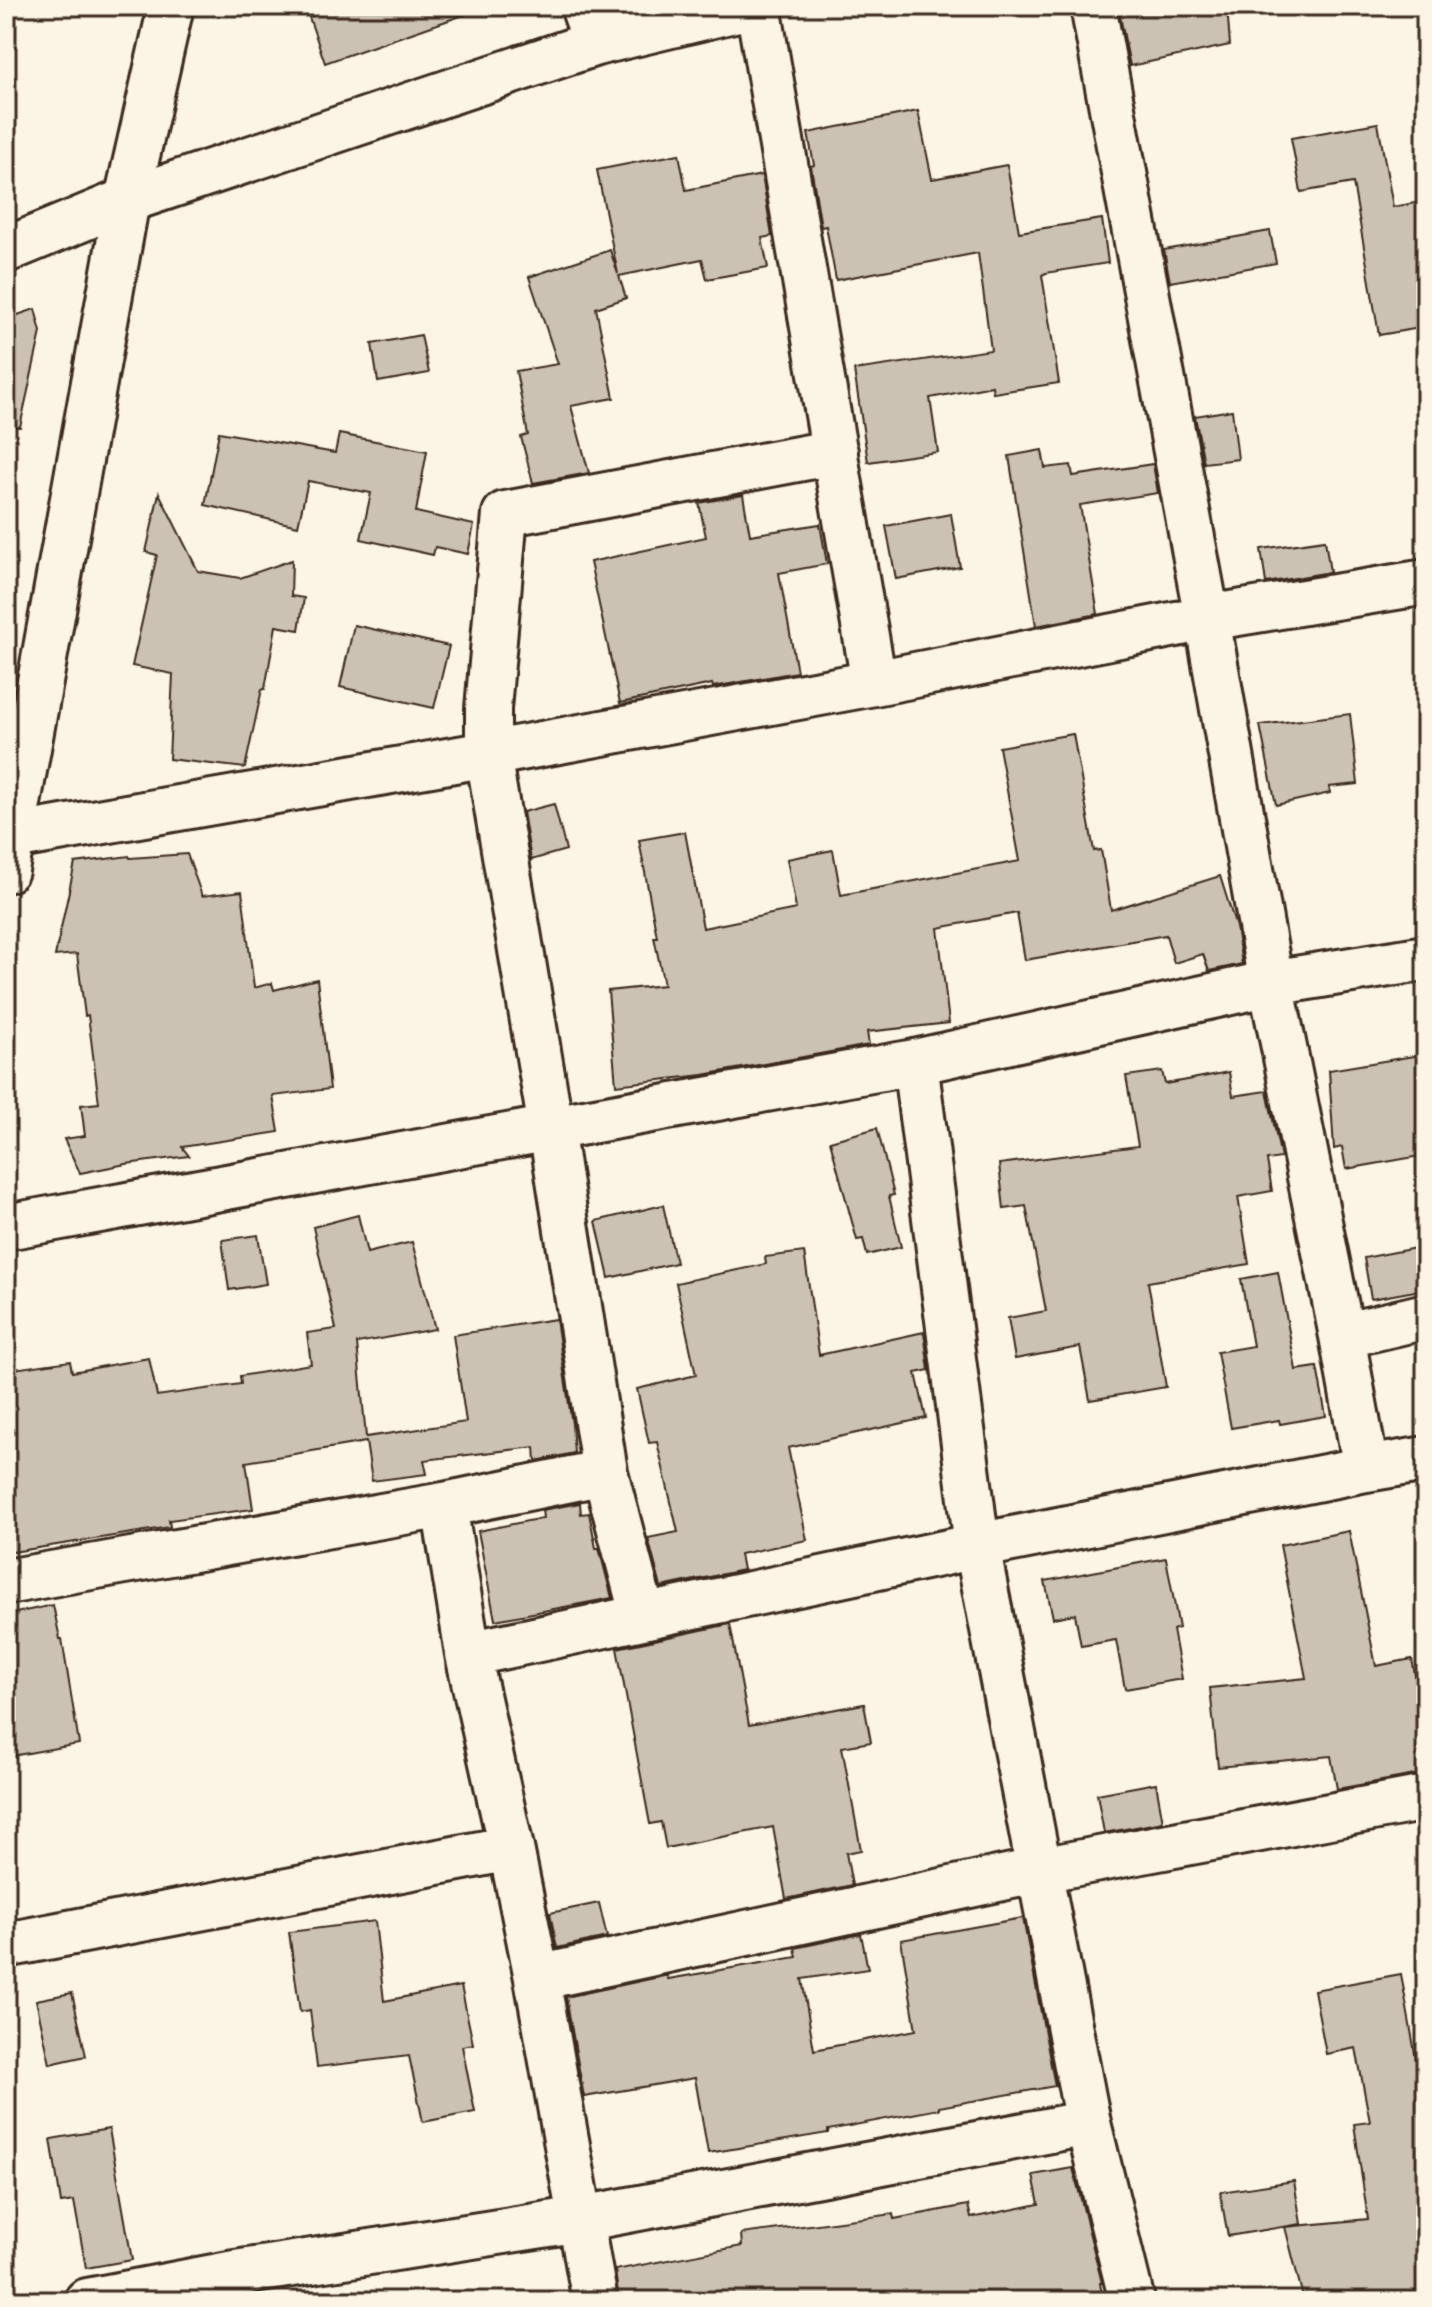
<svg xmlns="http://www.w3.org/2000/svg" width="1432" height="2307" viewBox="0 0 1432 2307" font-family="Dekko,sans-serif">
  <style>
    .building { fill: #ccc2b3; stroke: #3b2a1e; stroke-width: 2 }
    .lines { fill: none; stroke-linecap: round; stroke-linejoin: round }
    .minor-casing { stroke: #3b2a1e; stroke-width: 50 }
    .minor { stroke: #fcf5e5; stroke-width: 44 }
  </style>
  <rect width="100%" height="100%" fill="#fcf5e5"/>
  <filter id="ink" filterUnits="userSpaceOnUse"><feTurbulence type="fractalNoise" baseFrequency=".0125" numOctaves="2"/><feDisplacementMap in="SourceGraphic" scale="16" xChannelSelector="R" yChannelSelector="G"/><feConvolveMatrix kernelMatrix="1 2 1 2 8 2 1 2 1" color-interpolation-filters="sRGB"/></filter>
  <g filter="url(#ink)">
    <!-- building -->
    <path class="building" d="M 340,6 L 474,6 L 475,11 L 325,63 L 309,17 Z
      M 1118,6 L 1227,6 L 1230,45 L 1130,66 Z
      M 918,111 L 932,179 L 1007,165 L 1019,232 L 1102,219 L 1108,263 L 1046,273 L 1042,275 L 1059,383 L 993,393 L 992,386 L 930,398 L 938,452 L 868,462 L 854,370 L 991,350 L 978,253 L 836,280 L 826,226 L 821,227 L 811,166 L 814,165 L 808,133 Z
      M 1378,123 L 1393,207 L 1426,201 L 1426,327 L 1379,335 L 1353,183 L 1301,192 L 1291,138 Z
      M 679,154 L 686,190 L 762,175 L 772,236 L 762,238 L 768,268 L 707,279 L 702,259 L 619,276 L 626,298 L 596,308 L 614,398 L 571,406 L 589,473 L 533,483 L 521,437 L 528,435 L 516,371 L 558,364 L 529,277 L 610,250 L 618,274 L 597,170 Z
      M 1270,231 L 1276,263 L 1170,282 L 1164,250 Z
      M 35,309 L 41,332 L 20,427 L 6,426 L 6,319 Z
      M 421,335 L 429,373 L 378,382 L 372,344 Z
      M 1232,410 L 1238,459 L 1204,463 L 1195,416 Z
      M 219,432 L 335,453 L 339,434 L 427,451 L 416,512 L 474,525 L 468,554 L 435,547 L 433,555 L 361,539 L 371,493 L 308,481 L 298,526 L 205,505 Z
      M 1042,450 L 1045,468 L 1071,465 L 1073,476 L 1153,464 L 1158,493 L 1080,505 L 1098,614 L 1036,626 L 1009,456 Z
      M 159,493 L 198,571 L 240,578 L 292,560 L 291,596 L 304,598 L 299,630 L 276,626 L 265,689 L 262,689 L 245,768 L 169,759 L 173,674 L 132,666 L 157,555 L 146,552 Z
      M 743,495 L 750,535 L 820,524 L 827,564 L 779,573 L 797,672 L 713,687 L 712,684 L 620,703 L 590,562 L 706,537 L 699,503 Z
      M 951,514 L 960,567 L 896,579 L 886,526 Z
      M 1325,540 L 1330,572 L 1266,583 L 1261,549 Z
      M 354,625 L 449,646 L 434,708 L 340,687 Z
      M 1350,714 L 1358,784 L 1329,787 L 1330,793 L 1276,805 L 1260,725 Z
      M 1073,734 L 1094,851 L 1101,850 L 1111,910 L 1220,876 L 1236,927 L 1242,964 L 1209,971 L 1203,954 L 1174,963 L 1166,935 L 1025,960 L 1017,913 L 938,928 L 949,1023 L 867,1032 L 869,1045 L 703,1075 L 616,1085 L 608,991 L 664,985 L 654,937 L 657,937 L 639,840 L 685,832 L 703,928 L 796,909 L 787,859 L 833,850 L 841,895 L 1020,861 L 999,747 Z
      M 554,804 L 566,850 L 531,860 L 523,812 Z
      M 187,854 L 202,896 L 242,891 L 254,988 L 272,983 L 274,990 L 317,979 L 330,1089 L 273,1096 L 279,1132 L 182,1147 L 189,1156 L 126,1164 L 80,1173 L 64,1139 L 85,1136 L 81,1105 L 99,1103 L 88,1015 L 85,1016 L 77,954 L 55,956 L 75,863 L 129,856 L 130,858 Z
      M 1426,1054 L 1426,1155 L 1346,1169 L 1342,1147 L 1334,1149 L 1329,1070 Z
      M 1162,1071 L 1165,1084 L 1229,1072 L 1233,1096 L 1267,1091 L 1281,1158 L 1267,1160 L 1272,1191 L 1238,1197 L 1249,1264 L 1148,1282 L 1166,1387 L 1090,1400 L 1080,1347 L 1015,1359 L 1008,1318 L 1046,1311 L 1026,1206 L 1004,1209 L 999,1164 L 1138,1146 L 1126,1076 Z
      M 877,1128 L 894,1195 L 889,1196 L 901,1247 L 867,1255 L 863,1239 L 857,1240 L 830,1141 Z
      M 663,1205 L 676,1263 L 609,1278 L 596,1221 Z
      M 358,1215 L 367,1253 L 412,1242 L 435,1329 L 357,1343 L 366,1437 L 466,1422 L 453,1335 L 556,1319 L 572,1424 L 574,1453 L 536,1461 L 535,1447 L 424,1460 L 427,1474 L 372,1481 L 366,1442 L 246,1462 L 253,1509 L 169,1520 L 170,1527 L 6,1553 L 6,1370 L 70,1361 L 72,1372 L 149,1358 L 157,1396 L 241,1384 L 240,1376 L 311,1364 L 307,1333 L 336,1329 L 313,1227 Z
      M 258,1235 L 266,1284 L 229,1290 L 222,1240 Z
      M 1426,1246 L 1426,1289 L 1371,1299 L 1364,1258 Z
      M 804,1252 L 819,1355 L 924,1332 L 929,1370 L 916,1373 L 926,1418 L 788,1448 L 807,1540 L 740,1554 L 743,1570 L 661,1587 L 648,1538 L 678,1532 L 657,1442 L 649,1443 L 637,1389 L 696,1375 L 676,1283 L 766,1264 L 765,1257 Z
      M 1278,1272 L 1296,1370 L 1317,1367 L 1326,1416 L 1280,1424 L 1279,1420 L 1231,1428 L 1217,1352 L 1253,1346 L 1241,1279 Z
      M 580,1503 L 581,1514 L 589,1513 L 596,1548 L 599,1548 L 612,1598 L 495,1620 L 478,1531 L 543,1518 L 542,1510 Z
      M 1349,1531 L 1376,1666 L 1412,1659 L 1426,1731 L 1426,1773 L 1337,1789 L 1331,1756 L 1218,1767 L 1210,1688 L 1306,1678 L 1280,1545 Z
      M 1166,1558 L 1179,1628 L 1173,1630 L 1182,1679 L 1125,1689 L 1116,1640 L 1081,1646 L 1075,1614 L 1053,1618 L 1045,1581 Z
      M 53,1605 L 60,1639 L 62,1639 L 79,1744 L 6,1757 L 6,1615 Z
      M 730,1624 L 749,1725 L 864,1704 L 871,1742 L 842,1747 L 861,1850 L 846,1853 L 852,1885 L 786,1899 L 773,1827 L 666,1848 L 661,1822 L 650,1824 L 617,1648 Z
      M 1156,1783 L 1163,1822 L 1104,1833 L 1097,1794 Z
      M 599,1903 L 607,1937 L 557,1948 L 550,1913 Z
      M 1023,1918 L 1055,2086 L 939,2107 L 939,2109 L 828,2130 L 828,2133 L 708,2153 L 695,2078 L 584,2097 L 566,1997 L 664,1976 L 667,1976 L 668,1979 L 797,1957 L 795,1948 L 861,1934 L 868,1969 L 802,1979 L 814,2050 L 916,2030 L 901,1940 Z
      M 375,1921 L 384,2001 L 461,1986 L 473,2044 L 462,2046 L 475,2112 L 423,2122 L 409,2056 L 317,2067 L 310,2010 L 300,2012 L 289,1932 Z
      M 1401,1974 L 1421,2087 L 1426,2086 L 1426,2301 L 1304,2301 L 1285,2227 L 1368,2219 L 1354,2124 L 1370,2122 L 1356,2048 L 1326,2054 L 1314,1990 Z
      M 72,1993 L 86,2056 L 50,2064 L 36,2000 Z
      M 109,2129 L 132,2260 L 86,2268 L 74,2201 L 61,2203 L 51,2139 Z
      M 1073,2168 L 1102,2283 L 1100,2283 L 1103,2301 L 619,2301 L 615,2270 L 742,2246 L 741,2234 L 893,2214 L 894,2219 L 968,2205 L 971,2218 L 1039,2204 L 1033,2175 Z
      M 1294,2181 L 1301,2224 L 1228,2236 L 1220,2192 Z"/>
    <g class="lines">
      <!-- minor casing -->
      <g class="minor-casing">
        <path id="minor" d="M 583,6 L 596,43
          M 758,6 L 874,683
          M 1093,6 L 1207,618 L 1271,983 L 1342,1336 L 1366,1469
          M 6,250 L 127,200 L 596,43 L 750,6
          M 12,837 L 488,754 L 874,683 L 1207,618 L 1426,582
          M 6,870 L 127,200 L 171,6
          M 915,1062 L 977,1546 L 1088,2123 L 1132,2301
          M 6,1227 L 915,1062 L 1271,983 L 1426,958
          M 1342,1336 L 1426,1316
          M 444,1505 L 468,1654 L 511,1848 L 537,1978 L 595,2301
          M 6,1582 L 444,1505 L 605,1472
          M 643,1617 L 605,1472 L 551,1128 L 488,754 L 488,709 L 505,514 L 835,452
          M 468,1654 L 977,1546 L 1366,1469 L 1426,1459
          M 6,1945 L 511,1848
          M 537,1978 L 1040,1870 L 1426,1798
          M 87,2301 L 229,2274 L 581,2219 L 1088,2123"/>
      </g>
      <!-- minor -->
      <use href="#minor" class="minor"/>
    </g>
  </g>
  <!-- margin -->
  <rect width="1432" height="2307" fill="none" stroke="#fcf5e5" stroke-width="32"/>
  <rect x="16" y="16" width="1400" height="2275" fill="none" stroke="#3b2a1e" stroke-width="3" filter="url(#ink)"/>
</svg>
